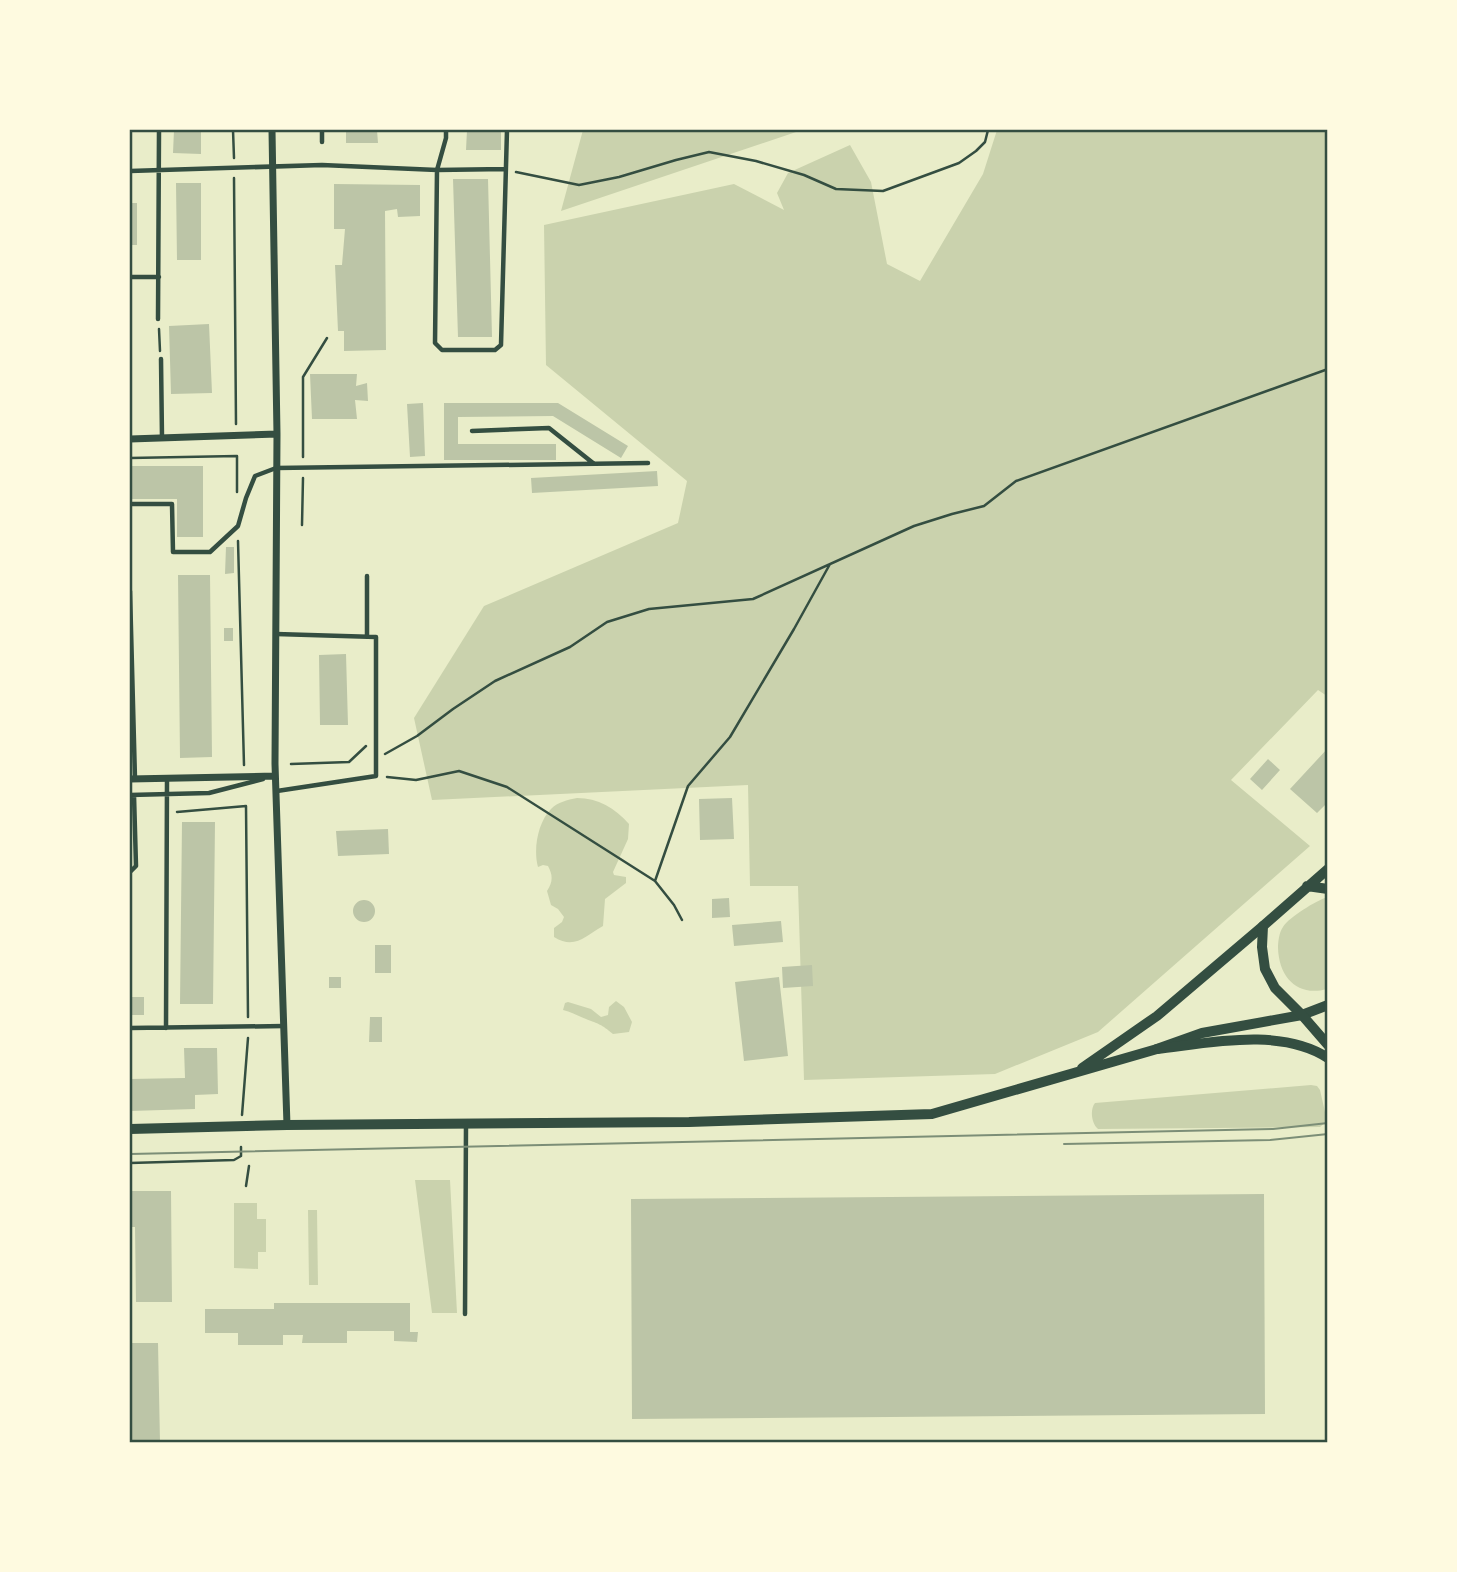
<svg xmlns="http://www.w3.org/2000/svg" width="1457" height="1572" viewBox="0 0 1457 1572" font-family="Ubuntu,sans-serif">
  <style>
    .green { fill: #cad2ad }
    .building { fill: #bcc5a7 }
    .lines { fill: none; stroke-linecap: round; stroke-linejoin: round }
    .path { stroke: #344e41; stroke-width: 2.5 }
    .service { stroke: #344e41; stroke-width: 4.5 }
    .minor { stroke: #344e41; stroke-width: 7 }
    .tertiary { stroke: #344e41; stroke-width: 10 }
    .secondary { stroke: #344e41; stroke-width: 10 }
    .tram { stroke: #7c8e77; stroke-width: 2 }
    .neatline { fill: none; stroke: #344e41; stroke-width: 2.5 }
  </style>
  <rect width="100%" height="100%" fill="#e9edc9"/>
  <!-- green -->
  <path class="green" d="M 583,130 L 802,130 L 561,211 Z
    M 997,130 L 1327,130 L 1327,696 L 1318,690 L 1231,780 L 1310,846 L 1098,1032 L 995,1074 L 804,1080 L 798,886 L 750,886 L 748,785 L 432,800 L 414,718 L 484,606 L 678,523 L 687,481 L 546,365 L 544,225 L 734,184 L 784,210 L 777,193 L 788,173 L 850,145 L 871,182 L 887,264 L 920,281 L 983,174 Z
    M 577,798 C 598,798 615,808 629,824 L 628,839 L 613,872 L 614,875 L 626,877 L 626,883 L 605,899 L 603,926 C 585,936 575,950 554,937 L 554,928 L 562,922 L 564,917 L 558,909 L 551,905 L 547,891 C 553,882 553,875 548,866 L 543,865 L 538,867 C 533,849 538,822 551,809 C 558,802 567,800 577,798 Z
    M 1327,897 L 1327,989 C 1298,997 1279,978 1278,948 C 1278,943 1279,932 1283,927 C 1289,917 1316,901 1327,897 Z
    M 616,1001 L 624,1007 L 632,1022 L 629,1032 L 613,1034 C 601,1024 599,1024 586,1019 C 578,1016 571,1012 563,1010 L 565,1003 L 568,1002 L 591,1009 L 601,1017 L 608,1015 L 609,1007 Z
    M 1311,1085 L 1317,1086 L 1320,1090 L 1327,1121 L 1320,1127 L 1098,1129 C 1091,1123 1090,1109 1095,1103 Z
    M 415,1180 L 450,1180 L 457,1313 L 432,1313 Z
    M 234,1203 L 257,1203 L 257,1219 L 266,1219 L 266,1252 L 258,1252 L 258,1269 L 234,1268 Z
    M 308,1210 L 317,1210 L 318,1285 L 309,1285 Z"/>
  <!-- building -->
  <path class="building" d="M 174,130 L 201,130 L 201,154 L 173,153 Z
    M 346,130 L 377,130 L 378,143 L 346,143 Z
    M 467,130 L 501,130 L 501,150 L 466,150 Z
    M 453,179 L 488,179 L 492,337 L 458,337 Z
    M 176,183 L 201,183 L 201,260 L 177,260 Z
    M 334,184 L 420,185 L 420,216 L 398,217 L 397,209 L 385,211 L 386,350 L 344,351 L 344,331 L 338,331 L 335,265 L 342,265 L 345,229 L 334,229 Z
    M 130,203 L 137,203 L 137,245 L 130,245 Z
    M 209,324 L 212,393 L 171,394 L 169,326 Z
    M 310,374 L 357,374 L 356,386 L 367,383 L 368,401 L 355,400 L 357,419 L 312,419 Z
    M 423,403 L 425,456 L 410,457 L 407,404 Z
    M 444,403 L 558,403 L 628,446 L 621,458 L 553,416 L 458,417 L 458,444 L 556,444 L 556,460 L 444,460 Z
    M 130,466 L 203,466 L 203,537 L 177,537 L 177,499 L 130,499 Z
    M 657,471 L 658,486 L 532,493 L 531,478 Z
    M 226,547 L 234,547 L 234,573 L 225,574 Z
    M 178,575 L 210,575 L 212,757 L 180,758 Z
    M 224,628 L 233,628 L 233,641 L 224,641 Z
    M 346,654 L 348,725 L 320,725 L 319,655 Z
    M 1328,748 L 1328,802 L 1317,813 L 1290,789 Z
    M 1268,759 L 1280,770 L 1262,790 L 1250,779 Z
    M 732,798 L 734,839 L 700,840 L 699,799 Z
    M 182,822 L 215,822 L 213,1004 L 180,1004 Z
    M 388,829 L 389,854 L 338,856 L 336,831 Z
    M 729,898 L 730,917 L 712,918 L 712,899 Z
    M353 911a11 11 0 1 1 22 0a11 11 0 1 1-22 0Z
    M 781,921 L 783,942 L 734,946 L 732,925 Z
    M 375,945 L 391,945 L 391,973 L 375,973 Z
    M 812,965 L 813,986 L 783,988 L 782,967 Z
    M 329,977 L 341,977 L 341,988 L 329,988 Z
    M 779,977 L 788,1056 L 744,1061 L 735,982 Z
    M 130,997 L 144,997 L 144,1015 L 130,1015 Z
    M 370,1017 L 382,1017 L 382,1042 L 369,1042 Z
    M 184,1048 L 217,1048 L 218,1094 L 195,1095 L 195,1109 L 130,1111 L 130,1079 L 185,1078 Z
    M 130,1191 L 171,1191 L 172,1302 L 136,1302 L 135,1227 L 130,1227 Z
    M 1264,1194 L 1265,1414 L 632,1419 L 631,1199 Z
    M 274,1303 L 410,1303 L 410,1332 L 418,1332 L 417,1342 L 394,1341 L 394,1331 L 347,1331 L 347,1343 L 302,1343 L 303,1335 L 283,1335 L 283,1345 L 238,1345 L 238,1333 L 205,1333 L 205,1309 L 274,1309 Z
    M 130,1343 L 158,1343 L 160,1442 L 130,1442 Z"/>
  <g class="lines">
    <!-- path -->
    <path class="path" d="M 233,130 L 234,158
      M 516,172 L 579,185 L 619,177 L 676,160 L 709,152 L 756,161 L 804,175 L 836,189 L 883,191 L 959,163 L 976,151 L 985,142 L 988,130
      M 234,178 L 236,424
      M 159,329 L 160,351
      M 303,457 L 303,377 L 327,338
      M 130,458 L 237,456 L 237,492
      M 302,525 L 303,478
      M 238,541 L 244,765
      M 385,754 L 417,736 L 453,709 L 495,681 L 570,647 L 607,622 L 649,609 L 753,599 L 914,526 L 952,514 L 984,506 L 1016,481 L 1328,369
      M 291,764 L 349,762 L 366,746
      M 387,777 L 416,780 L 459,771 L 507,787 L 655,881 L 674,905 L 682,920
      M 177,812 L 246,806 L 248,1017
      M 655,881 L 688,786 L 730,737 L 794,629 L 830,564
      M 242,1115 L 248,1038
      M 130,1163 L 234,1160 L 241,1156 L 241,1147
      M 246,1186 L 249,1166"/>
    <!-- service -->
    <path class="service" d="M 322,130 L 322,142
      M 446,130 L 446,138 L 437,170 L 435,343 L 442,350 L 495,350 L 501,345 L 507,130
      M 130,171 L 322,165 L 437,170 L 506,169
      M 130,277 L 159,277
      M 158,319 L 159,130
      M 161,359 L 162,438
      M 472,431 L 549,428 L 593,463
      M 130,504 L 172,504 L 173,552 L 210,552 L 238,526 L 246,498 L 255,476 L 276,468 L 648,463
      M 367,576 L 367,636
      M 130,591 L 135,779
      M 276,634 L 376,637 L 376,776 L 277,791
      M 130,795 L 209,793 L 263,779
      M 130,872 L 136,866 L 134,795
      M 130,1028 L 284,1026
      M 166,1028 L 167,779
      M 465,1314 L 466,1124"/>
    <!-- minor -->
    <path class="minor" d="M 272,130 L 277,434 L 275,764 L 287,1125
      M 130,439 L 277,434
      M 130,779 L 275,776"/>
    <!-- tertiary -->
    <path class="tertiary" d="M 1082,1068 L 1157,1016 L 1263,926
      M 130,1129 L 287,1125 L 689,1122 L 932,1114 L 1157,1049 L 1202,1033 L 1302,1015 L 1328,1005"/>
    <!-- secondary -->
    <path class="secondary" d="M 1328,869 L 1263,926 L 1262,947 L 1265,969 L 1275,988 L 1302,1015 L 1328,1045
      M 1307,886 L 1328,889
      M 1157,1049 C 1209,1043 1281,1027 1328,1058"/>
    <!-- tram -->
    <path class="tram" d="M 1064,1144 L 1270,1140 L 1328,1134
      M 130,1154 L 1273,1129 L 1328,1123"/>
  </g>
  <!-- border -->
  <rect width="1457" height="1572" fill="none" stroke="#fefae0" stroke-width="262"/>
  <rect x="131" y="131" width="1195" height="1310" class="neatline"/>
</svg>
